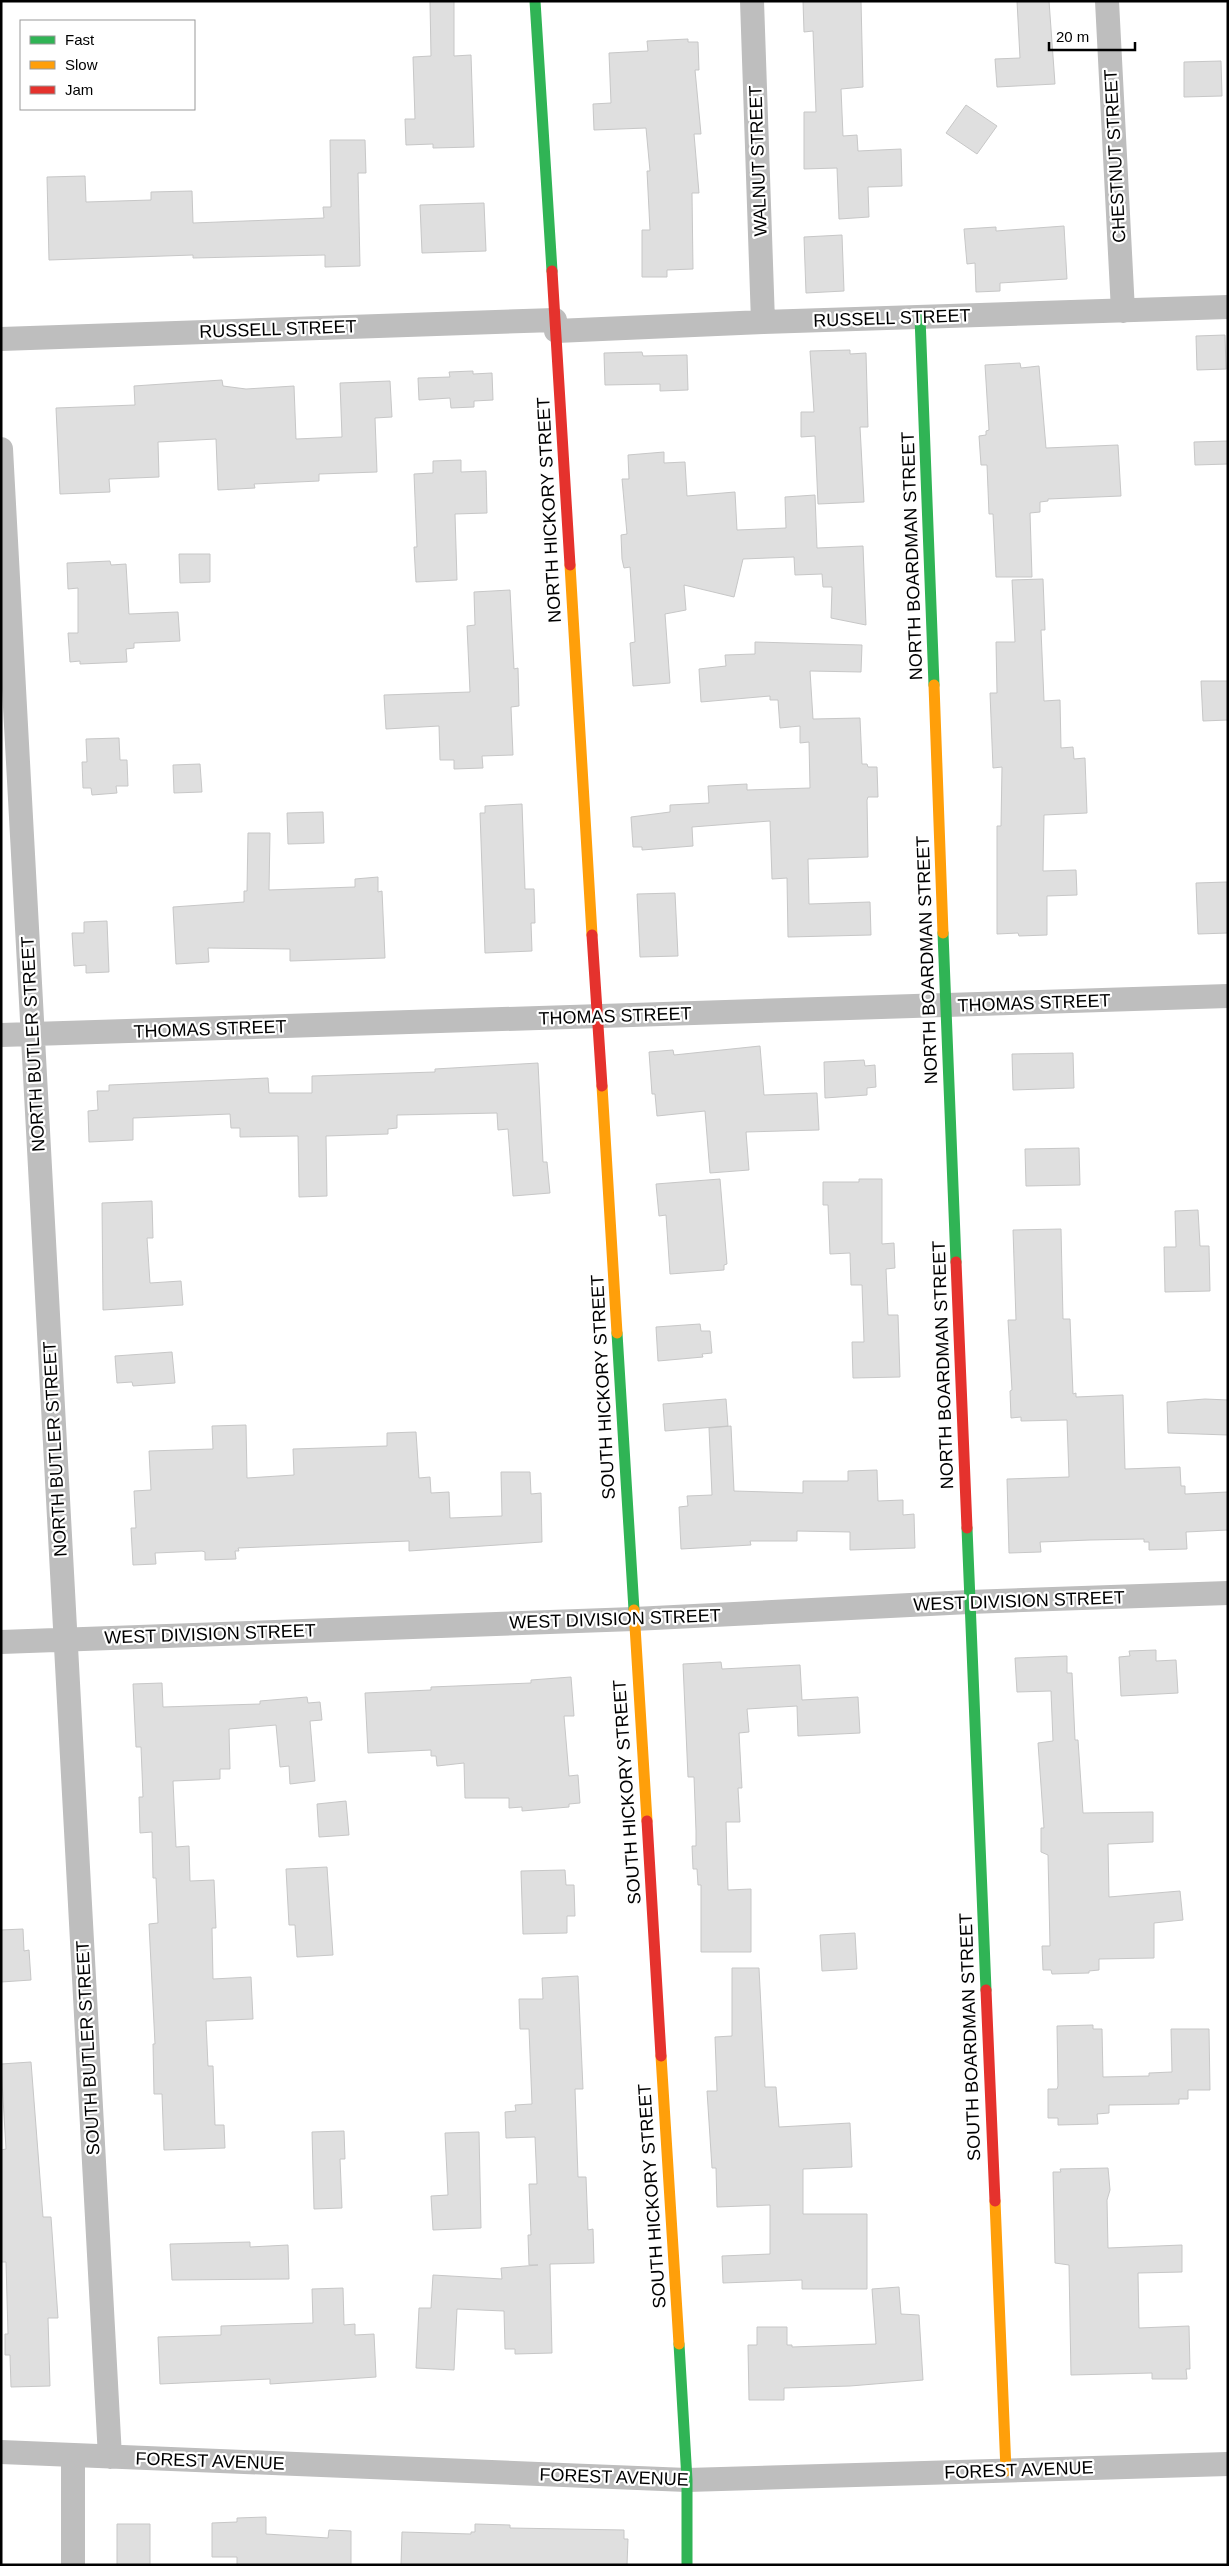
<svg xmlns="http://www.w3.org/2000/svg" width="1229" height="2566" viewBox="0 0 1229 2566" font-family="Helvetica,sans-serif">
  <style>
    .building { fill: #dfdfdf; stroke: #c7c7c7 }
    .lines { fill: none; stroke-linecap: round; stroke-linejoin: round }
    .street { stroke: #bebebe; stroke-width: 24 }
    .fast { stroke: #30b455; stroke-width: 11 }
    .slow { stroke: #ff9f0a; stroke-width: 11 }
    .jam { stroke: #e5322d; stroke-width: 11 }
    .labels { text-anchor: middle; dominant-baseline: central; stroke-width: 4.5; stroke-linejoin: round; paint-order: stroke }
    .street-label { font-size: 18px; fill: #000; stroke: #fff }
  </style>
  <rect width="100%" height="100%" fill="#fff"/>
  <!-- building -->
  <path class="building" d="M 430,1 L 454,1 L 454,56 L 471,55 L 474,147 L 433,148 L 433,144 L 406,145 L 405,119 L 415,119 L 413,57 L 431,56 Z
    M 803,1 L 861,1 L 863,87 L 841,89 L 843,136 L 857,135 L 858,151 L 901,149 L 902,186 L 868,187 L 869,217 L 839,219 L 837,168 L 804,169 L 804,112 L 816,112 L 813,31 L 804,32 Z
    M 1017,1 L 1049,1 L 1055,84 L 997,87 L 995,59 L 1020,58 Z
    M 688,39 L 688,42 L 698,42 L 699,70 L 695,70 L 701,134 L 694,134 L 699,193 L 692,193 L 693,269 L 667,270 L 667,277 L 642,277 L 642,230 L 650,230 L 647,171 L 650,171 L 646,128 L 594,130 L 593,104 L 611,103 L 609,53 L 648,51 L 647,41 Z
    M 1221,61 L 1222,96 L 1184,97 L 1184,62 Z
    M 966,105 L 997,126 L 977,154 L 946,133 Z
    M 330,140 L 365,140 L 366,173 L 358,173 L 360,266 L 325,267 L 325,255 L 193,258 L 193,255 L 49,260 L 47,177 L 85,176 L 86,202 L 151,200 L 151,192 L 192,191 L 193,223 L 324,218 L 323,207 L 331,207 Z
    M 484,203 L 486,251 L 422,253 L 420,205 Z
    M 1064,226 L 1067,279 L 1000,283 L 1000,291 L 976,292 L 975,263 L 967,264 L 964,229 L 996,227 L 996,231 Z
    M 842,235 L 844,291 L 806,293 L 804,237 Z
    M 1225,335 L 1226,369 L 1197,370 L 1196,336 Z
    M 850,350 L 850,354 L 866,353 L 868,427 L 860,427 L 864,502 L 818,504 L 815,436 L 801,437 L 801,412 L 814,412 L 810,351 Z
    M 642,352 L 643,356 L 687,355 L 688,390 L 660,391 L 660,384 L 605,385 L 604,353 Z
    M 1020,363 L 1021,368 L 1039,366 L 1046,448 L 1118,445 L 1121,496 L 1048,499 L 1048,501 L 1040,502 L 1040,512 L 1030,513 L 1032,577 L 996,577 L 993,514 L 989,514 L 987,465 L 981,465 L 979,436 L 986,435 L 986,431 L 989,430 L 985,365 Z
    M 473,371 L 473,374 L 492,373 L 493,400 L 474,401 L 474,407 L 451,408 L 450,398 L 419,400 L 418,378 L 450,377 L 449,372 Z
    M 222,380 L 223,386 L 246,389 L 294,386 L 296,439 L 342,437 L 340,383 L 390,381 L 392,417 L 375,418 L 377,472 L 319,474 L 319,481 L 254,484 L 255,488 L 218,490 L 216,439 L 158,442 L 159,477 L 109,479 L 110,492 L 60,494 L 56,408 L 135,405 L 134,386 Z
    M 1228,441 L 1228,464 L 1195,465 L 1194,442 Z
    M 664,452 L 664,463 L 685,462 L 687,496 L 735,492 L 737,530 L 786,528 L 785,497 L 815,495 L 817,548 L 863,546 L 866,625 L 831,618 L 832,587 L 823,587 L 822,574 L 795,575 L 794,557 L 743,559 L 734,597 L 684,585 L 686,610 L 665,614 L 670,683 L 633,686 L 630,643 L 635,642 L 630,567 L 624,568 L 622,559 L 621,535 L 627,534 L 622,479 L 629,479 L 628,455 Z
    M 461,460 L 461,472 L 486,471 L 487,513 L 455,514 L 457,580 L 416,582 L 414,547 L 417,547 L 414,474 L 433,473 L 433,461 Z
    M 179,554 L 210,554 L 210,582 L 180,583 Z
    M 110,561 L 111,565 L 126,564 L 129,614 L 178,612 L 180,641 L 134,643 L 134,648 L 126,649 L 127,662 L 80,664 L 80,661 L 70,662 L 68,633 L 78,633 L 78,588 L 68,589 L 67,563 Z
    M 1043,579 L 1045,630 L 1041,630 L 1044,701 L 1060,700 L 1061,748 L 1073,747 L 1074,759 L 1085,758 L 1087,813 L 1044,815 L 1043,871 L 1076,870 L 1077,895 L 1047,896 L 1047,935 L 1019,936 L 1018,933 L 997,934 L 997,826 L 1001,826 L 1002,767 L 993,768 L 990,693 L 997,693 L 996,642 L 1015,642 L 1012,580 Z
    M 510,590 L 514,669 L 518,668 L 519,706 L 511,707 L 513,755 L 482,756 L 483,768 L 454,769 L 454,760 L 440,760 L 439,726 L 386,729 L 384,695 L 470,692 L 467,626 L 475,625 L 474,592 Z
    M 755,642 L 862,645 L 861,672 L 810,671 L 813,719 L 860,718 L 862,764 L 867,764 L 868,767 L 877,767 L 878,797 L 868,797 L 867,800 L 868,857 L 808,859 L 809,904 L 870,902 L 871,935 L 788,937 L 787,878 L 772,879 L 770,821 L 692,827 L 693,846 L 642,850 L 642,847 L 633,847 L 631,817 L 670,812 L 670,805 L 709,803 L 708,786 L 747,784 L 747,790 L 810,788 L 809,742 L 800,743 L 800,726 L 780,728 L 778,700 L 770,700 L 770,696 L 701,702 L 699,669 L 726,666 L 725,655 L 755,654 Z
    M 1201,681 L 1228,681 L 1228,720 L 1203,721 Z
    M 119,738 L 120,760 L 127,760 L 128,786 L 116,786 L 117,793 L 92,795 L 91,788 L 83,788 L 82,762 L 87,762 L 86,739 Z
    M 200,764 L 202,792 L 174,793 L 173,765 Z
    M 522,804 L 525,889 L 534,889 L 535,923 L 531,923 L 532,951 L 485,953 L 480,813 L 485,813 L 485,806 Z
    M 323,812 L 324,843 L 288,844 L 287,813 Z
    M 248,833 L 270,833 L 269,890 L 355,887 L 355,879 L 378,877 L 378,892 L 382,891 L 385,958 L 290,961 L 290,949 L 208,948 L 209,962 L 176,964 L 173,907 L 244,902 L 244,891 L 247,891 Z
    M 1227,882 L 1228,933 L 1198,934 L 1196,883 Z
    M 675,893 L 678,956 L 640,957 L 637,894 Z
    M 107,921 L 109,972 L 86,973 L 86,965 L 74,966 L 72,933 L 84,933 L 84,922 Z
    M 760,1046 L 764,1095 L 817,1093 L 819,1130 L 746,1132 L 749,1170 L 710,1173 L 705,1111 L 657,1116 L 655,1094 L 652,1094 L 649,1052 L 673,1050 L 674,1055 Z
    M 1073,1053 L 1074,1088 L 1013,1090 L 1012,1054 Z
    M 864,1060 L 865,1066 L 875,1065 L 876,1087 L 867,1088 L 867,1095 L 825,1098 L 824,1062 Z
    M 538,1063 L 543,1162 L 547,1162 L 550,1193 L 513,1196 L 508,1129 L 498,1130 L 497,1113 L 397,1115 L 397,1128 L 388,1129 L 388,1134 L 326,1136 L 327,1196 L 299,1197 L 298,1136 L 240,1137 L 240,1128 L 231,1128 L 230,1114 L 133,1118 L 133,1140 L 89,1142 L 88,1111 L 98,1110 L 97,1091 L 109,1091 L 109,1085 L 268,1078 L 269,1093 L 312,1093 L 312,1076 L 435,1072 L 435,1069 Z
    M 1079,1148 L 1080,1185 L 1026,1186 L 1025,1149 Z
    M 720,1179 L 727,1264 L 724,1265 L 724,1270 L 670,1274 L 666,1215 L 659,1216 L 656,1184 Z
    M 859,1179 L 882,1179 L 882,1244 L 894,1243 L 895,1268 L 886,1269 L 888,1315 L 898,1315 L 900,1377 L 853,1378 L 852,1342 L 864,1342 L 862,1285 L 851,1285 L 850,1253 L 830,1254 L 828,1205 L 823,1205 L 823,1182 L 859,1182 Z
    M 152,1201 L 153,1238 L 147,1238 L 150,1283 L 181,1281 L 183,1305 L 103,1310 L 102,1203 Z
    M 1198,1210 L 1200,1246 L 1209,1246 L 1210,1291 L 1165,1292 L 1164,1247 L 1176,1247 L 1175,1211 Z
    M 1061,1229 L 1063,1319 L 1070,1319 L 1073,1394 L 1076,1393 L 1076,1397 L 1123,1395 L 1125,1469 L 1180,1467 L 1181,1486 L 1185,1486 L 1185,1494 L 1228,1492 L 1228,1530 L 1186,1532 L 1187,1549 L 1149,1550 L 1149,1542 L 1144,1542 L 1144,1539 L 1090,1540 L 1040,1542 L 1041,1552 L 1009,1553 L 1007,1479 L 1069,1477 L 1067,1420 L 1021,1421 L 1021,1417 L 1011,1418 L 1010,1391 L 1012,1390 L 1008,1320 L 1016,1320 L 1013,1230 Z
    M 700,1324 L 701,1331 L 710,1331 L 712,1353 L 702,1354 L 703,1357 L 658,1361 L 656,1327 Z
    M 172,1352 L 175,1383 L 133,1386 L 132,1382 L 117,1383 L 115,1356 Z
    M 726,1399 L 728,1426 L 665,1431 L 663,1404 Z
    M 1205,1399 L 1228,1400 L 1228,1435 L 1168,1433 L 1167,1402 Z
    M 246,1425 L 247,1478 L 294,1475 L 293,1449 L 387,1446 L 387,1433 L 416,1432 L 419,1478 L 430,1477 L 431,1493 L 449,1492 L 450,1518 L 502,1516 L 501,1472 L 530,1472 L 531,1494 L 541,1493 L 542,1542 L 409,1551 L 409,1541 L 238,1548 L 239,1551 L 235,1551 L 236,1559 L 205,1560 L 205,1552 L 202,1551 L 155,1553 L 156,1564 L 133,1565 L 131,1528 L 136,1528 L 134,1491 L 151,1490 L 149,1451 L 213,1449 L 212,1426 Z
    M 731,1426 L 734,1491 L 803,1493 L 803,1481 L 848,1481 L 848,1471 L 877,1470 L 878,1501 L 903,1500 L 903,1515 L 914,1514 L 915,1548 L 850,1550 L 850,1532 L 797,1531 L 797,1541 L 750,1541 L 751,1545 L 681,1549 L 679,1507 L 688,1506 L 687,1496 L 712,1495 L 709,1428 Z
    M 1156,1650 L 1156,1661 L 1176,1660 L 1178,1693 L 1121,1696 L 1119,1657 L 1130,1656 L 1129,1651 Z
    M 1067,1656 L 1067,1673 L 1072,1673 L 1075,1740 L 1078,1740 L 1083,1813 L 1153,1812 L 1153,1842 L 1108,1844 L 1109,1897 L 1180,1891 L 1183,1920 L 1154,1923 L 1154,1958 L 1099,1959 L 1099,1970 L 1089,1971 L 1089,1973 L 1052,1974 L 1051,1970 L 1043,1970 L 1042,1946 L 1050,1946 L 1048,1855 L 1041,1852 L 1041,1828 L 1044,1828 L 1038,1743 L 1053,1741 L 1051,1691 L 1017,1692 L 1015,1658 Z
    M 721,1662 L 722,1669 L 800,1665 L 802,1700 L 858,1697 L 860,1733 L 798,1736 L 797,1706 L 747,1709 L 749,1732 L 739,1733 L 742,1788 L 738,1788 L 740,1822 L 726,1822 L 728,1890 L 751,1889 L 751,1952 L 701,1952 L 701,1885 L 698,1885 L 697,1869 L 693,1869 L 692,1846 L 696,1846 L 696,1831 L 694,1777 L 688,1777 L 683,1664 Z
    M 571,1677 L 574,1716 L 564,1716 L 569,1776 L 578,1775 L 580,1803 L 569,1804 L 569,1807 L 522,1811 L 522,1807 L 509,1808 L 509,1798 L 465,1798 L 464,1763 L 437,1766 L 436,1756 L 431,1756 L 431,1750 L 368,1753 L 365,1693 L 431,1690 L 431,1687 L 531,1683 L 531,1680 Z
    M 162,1683 L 163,1707 L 260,1704 L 260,1701 L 307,1697 L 308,1703 L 320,1702 L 322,1720 L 310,1721 L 315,1781 L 290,1784 L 289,1766 L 280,1767 L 276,1725 L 229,1729 L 230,1769 L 220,1769 L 220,1779 L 173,1781 L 176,1847 L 189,1846 L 190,1881 L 214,1880 L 216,1928 L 212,1928 L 213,1979 L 251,1977 L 253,2019 L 206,2021 L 208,2066 L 213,2066 L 215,2125 L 224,2125 L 225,2148 L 164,2150 L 162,2094 L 154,2094 L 153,2044 L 155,2044 L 149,1924 L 158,1923 L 156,1878 L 153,1878 L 152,1832 L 140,1833 L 139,1797 L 143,1797 L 141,1747 L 136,1747 L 133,1684 Z
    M 346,1801 L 349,1835 L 319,1837 L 317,1804 Z
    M 327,1867 L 333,1955 L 297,1957 L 295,1925 L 289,1925 L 286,1869 Z
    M 565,1870 L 566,1885 L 574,1885 L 575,1916 L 567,1916 L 567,1933 L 523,1934 L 521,1871 Z
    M 23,1929 L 24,1951 L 29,1950 L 31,1980 L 1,1982 L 1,1930 Z
    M 855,1933 L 857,1969 L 822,1971 L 820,1935 Z
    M 732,1968 L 759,1968 L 765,2087 L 776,2087 L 779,2127 L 850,2123 L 852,2167 L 803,2169 L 803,2214 L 867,2214 L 867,2289 L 802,2289 L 802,2280 L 723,2283 L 722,2256 L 770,2254 L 770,2205 L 717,2207 L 716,2168 L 712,2168 L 707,2091 L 717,2091 L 715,2037 L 732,2036 Z
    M 578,1976 L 583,2089 L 575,2089 L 578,2177 L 586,2177 L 588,2230 L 593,2229 L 594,2263 L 550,2264 L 552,2353 L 515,2354 L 515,2349 L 505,2349 L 504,2311 L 457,2309 L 454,2370 L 416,2368 L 419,2308 L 431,2308 L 433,2275 L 502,2279 L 501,2268 L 538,2265 L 529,2265 L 528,2235 L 531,2235 L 529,2184 L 537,2184 L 535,2137 L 506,2138 L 505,2112 L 516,2111 L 515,2105 L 532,2104 L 529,2029 L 520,2029 L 519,1999 L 543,1999 L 542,1978 Z
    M 1093,2025 L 1093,2029 L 1102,2029 L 1103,2077 L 1149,2076 L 1149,2073 L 1172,2072 L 1171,2029 L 1209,2029 L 1210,2090 L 1188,2090 L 1188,2099 L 1179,2099 L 1179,2104 L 1109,2105 L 1109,2113 L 1097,2114 L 1098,2124 L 1058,2125 L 1058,2118 L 1048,2118 L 1048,2089 L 1057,2089 L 1058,2086 L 1057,2026 Z
    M 31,2062 L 43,2217 L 51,2217 L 58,2318 L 48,2318 L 50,2386 L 11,2387 L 10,2355 L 5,2355 L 5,2334 L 8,2334 L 6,2262 L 1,2262 L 1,2150 L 6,2149 L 1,2064 Z
    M 344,2131 L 345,2159 L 340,2159 L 342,2208 L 314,2209 L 312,2132 Z
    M 479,2132 L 481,2228 L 433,2230 L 431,2196 L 448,2195 L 445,2133 Z
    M 1108,2168 L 1110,2190 L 1107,2200 L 1108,2248 L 1182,2245 L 1182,2272 L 1138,2273 L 1139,2328 L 1189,2326 L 1190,2369 L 1186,2369 L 1187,2379 L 1152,2379 L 1152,2373 L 1071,2375 L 1069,2265 L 1055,2263 L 1053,2172 L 1061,2172 L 1060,2169 Z
    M 250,2242 L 250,2247 L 288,2245 L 289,2279 L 172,2280 L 170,2244 Z
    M 899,2287 L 901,2314 L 919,2315 L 923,2380 L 850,2386 L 784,2388 L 784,2400 L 749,2400 L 748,2345 L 757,2345 L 757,2327 L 787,2327 L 787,2345 L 792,2345 L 792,2347 L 876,2344 L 872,2289 Z
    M 343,2288 L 344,2325 L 355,2324 L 355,2335 L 374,2334 L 376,2377 L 270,2384 L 270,2379 L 160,2384 L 158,2337 L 221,2335 L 221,2326 L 313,2323 L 312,2289 Z
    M 266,2517 L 266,2534 L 328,2538 L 329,2530 L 351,2531 L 351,2565 L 237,2565 L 237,2557 L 212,2557 L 212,2523 L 237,2522 L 237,2518 Z
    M 117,2524 L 150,2524 L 150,2565 L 117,2565 Z
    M 475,2524 L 510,2525 L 510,2528 L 624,2530 L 624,2539 L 628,2539 L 627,2565 L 401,2565 L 402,2532 L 471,2534 L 471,2532 L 475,2532 Z"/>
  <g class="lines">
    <!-- street -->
    <path class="street" d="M 752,1 L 763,322
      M 1107,1 L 1123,311
      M 556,331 L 763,322 L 1228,307
      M 1,339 L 555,320
      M 1,449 L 110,2457
      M 1,1035 L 1228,996
      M 1,1642 L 634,1619 L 969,1602 L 1228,1593
      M 1,2452 L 687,2480 L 1228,2464
      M 73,2565 L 73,2455"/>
    <!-- fast -->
    <path class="fast" d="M 535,1 L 552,271
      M 920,317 L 934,685
      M 943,933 L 956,1262
      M 617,1333 L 634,1610
      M 967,1528 L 986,1990
      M 679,2344 L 687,2480 L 687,2565"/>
    <!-- slow -->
    <path class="slow" d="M 570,565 L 592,935
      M 934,685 L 943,933
      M 602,1086 L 617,1333
      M 634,1610 L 647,1821
      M 661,2056 L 679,2344
      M 995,2201 L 1006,2471"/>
    <!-- jam -->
    <path class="jam" d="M 552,271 L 570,565
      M 592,935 L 602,1086
      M 956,1262 L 967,1528
      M 647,1821 L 661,2056
      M 986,1990 L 995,2201"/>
  </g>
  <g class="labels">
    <!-- street labels -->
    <g class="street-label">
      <text transform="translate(1115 156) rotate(-93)">CHESTNUT STREET</text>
      <text transform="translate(758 161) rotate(-92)">WALNUT STREET</text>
      <text transform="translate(892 318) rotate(-2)">RUSSELL STREET</text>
      <text transform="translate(278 329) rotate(-2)">RUSSELL STREET</text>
      <text transform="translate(549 510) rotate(-93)">NORTH HICKORY STREET</text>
      <text transform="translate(912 556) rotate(-92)">NORTH BOARDMAN STREET</text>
      <text transform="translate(927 960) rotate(-92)">NORTH BOARDMAN STREET</text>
      <text transform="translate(1034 1003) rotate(-2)">THOMAS STREET</text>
      <text transform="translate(615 1016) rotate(-2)">THOMAS STREET</text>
      <text transform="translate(210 1029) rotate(-2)">THOMAS STREET</text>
      <text transform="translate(33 1044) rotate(-93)">NORTH BUTLER STREET</text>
      <text transform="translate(943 1365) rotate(-92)">NORTH BOARDMAN STREET</text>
      <text transform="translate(603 1387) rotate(-93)">SOUTH HICKORY STREET</text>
      <text transform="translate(55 1449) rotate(-93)">NORTH BUTLER STREET</text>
      <text transform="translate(1019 1601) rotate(-2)">WEST DIVISION STREET</text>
      <text transform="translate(615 1619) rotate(-2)">WEST DIVISION STREET</text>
      <text transform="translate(210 1634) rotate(-2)">WEST DIVISION STREET</text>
      <text transform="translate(627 1792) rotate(-94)">SOUTH HICKORY STREET</text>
      <text transform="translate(970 2037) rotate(-92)">SOUTH BOARDMAN STREET</text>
      <text transform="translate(88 2048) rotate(-93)">SOUTH BUTLER STREET</text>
      <text transform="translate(652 2196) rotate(-94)">SOUTH HICKORY STREET</text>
      <text transform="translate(210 2461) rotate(2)">FOREST AVENUE</text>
      <text transform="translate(1019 2470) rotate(-2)">FOREST AVENUE</text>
      <text transform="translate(614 2477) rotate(2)">FOREST AVENUE</text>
    </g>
  </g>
  <!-- border -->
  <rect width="1229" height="2566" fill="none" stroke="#000000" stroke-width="5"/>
  <!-- legend -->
  <rect x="20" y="20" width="175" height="90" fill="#ffffff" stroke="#999999"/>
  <rect x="30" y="36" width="25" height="8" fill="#30b455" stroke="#999999"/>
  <text x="65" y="45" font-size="15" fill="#000000">Fast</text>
  <rect x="30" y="61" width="25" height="8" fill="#ff9f0a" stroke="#999999"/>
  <text x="65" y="70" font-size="15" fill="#000000">Slow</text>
  <rect x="30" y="86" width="25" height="8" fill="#e5322d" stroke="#999999"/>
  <text x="65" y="95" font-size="15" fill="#000000">Jam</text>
  <!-- scale -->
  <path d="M1049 42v8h86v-8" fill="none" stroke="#000000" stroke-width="2.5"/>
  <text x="1056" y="42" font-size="15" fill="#000000" stroke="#ffffff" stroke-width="4" paint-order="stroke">20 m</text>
</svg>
